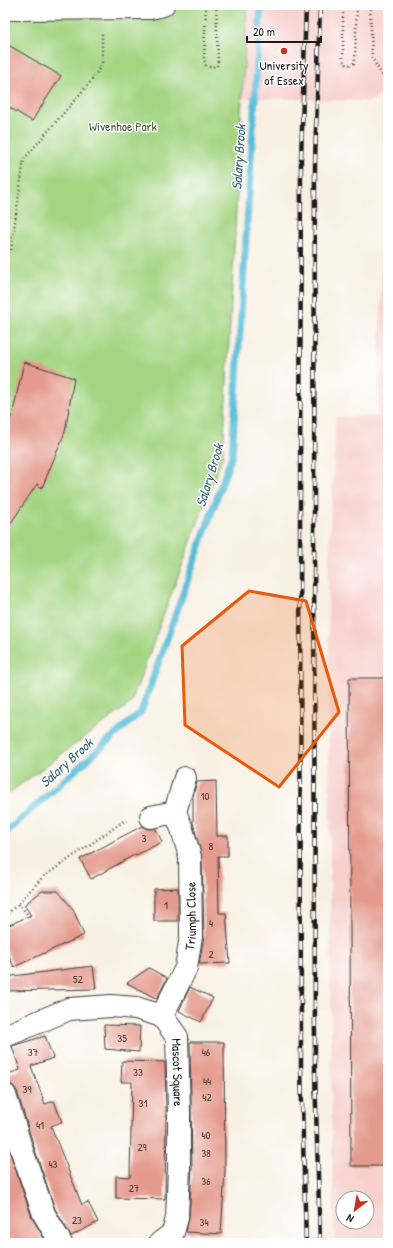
<svg xmlns="http://www.w3.org/2000/svg" width="393" height="1248" viewBox="0 0 393 1248" font-family="'Patrick Hand',sans-serif">
  <style>
    .built { fill: #f7d0cc; fill-rule: evenodd }
    .green { fill: #a5d583; stroke: #607850 }
    .lines { fill: none; stroke-linecap: round; stroke-linejoin: round }
    .stream { stroke: #59bdd7; stroke-width: 7 }
    .building { fill: #e49a8c }
    .minor-casing { stroke: #3d3c3a; stroke-width: 24 }
    .path { stroke: #3d3c3a; stroke-width: 2.5; stroke-dasharray: 1 3; stroke-linecap: butt }
    .minor { stroke: #fff; stroke-width: 22 }
    .rail-casing { stroke: #1c1c1c; stroke-width: 4.5 }
    .rail { stroke: #fff; stroke-width: 3; stroke-dasharray: 9; stroke-linecap: butt }
    .marked { fill: #e8590c; fill-opacity: 0.2; stroke: #e8590c; stroke-width: 3; stroke-linejoin: round }
    .poi-dot { fill: #c8321e; stroke: #fff; stroke-width: 1.5 }
    .labels { text-anchor: middle; dominant-baseline: central; stroke-width: 3; stroke-linejoin: round; paint-order: stroke }
    .number-label { font-size: 11px; fill: #4e3c38 }
    .poi-label { font-size: 13px; fill: #1c1c1c; stroke: #fff }
    .park-label { font-size: 13px; fill: #4c5d40; stroke: #fff }
    .street-label { font-size: 13px; fill: #1c1c1c; stroke: #fff }
    .water-label { font-size: 14px; font-style: italic; fill: #376470; stroke: #fff }
  </style>
  <rect width="100%" height="100%" fill="#fff"/>
  <filter id="ink" filterUnits="userSpaceOnUse"><feTurbulence type="fractalNoise" baseFrequency=".025" numOctaves="2"/><feDisplacementMap in="SourceGraphic" scale="8" xChannelSelector="R" yChannelSelector="G"/><feConvolveMatrix kernelMatrix="1 2 1 2 8 2 1 2 1" color-interpolation-filters="sRGB"/></filter>
  <filter id="wash" filterUnits="userSpaceOnUse"><feTurbulence type="fractalNoise" baseFrequency=".012" numOctaves="4" result="noise"/><feDisplacementMap in="SourceGraphic" scale="16" xChannelSelector="R" yChannelSelector="G"/><feGaussianBlur stdDeviation="0.9" result="paint"/><feColorMatrix in="noise" values="0 0 0 0 0 0 0 0 0 0 0 0 0 0 0 0 0 1.4 0 .05"/><feComposite in="paint" operator="in"/></filter>
  <g filter="url(#wash)">
    <rect width="100%" height="100%" fill="#f8f0e2"/>
    <!-- built -->
    <path class="built" d="M 5,5 L 388,5 L 388,91 L 368,102 L 339,100 L 242,98 L 196,75 Z
      M 383,221 L 388,221 L 388,1243 L 335,1243 L 332,1156 L 328,575 L 336,417 L 378,416 ZM 343,1198 L 367,1198 L 367,1222 L 343,1222 Z"/>
    <!-- green -->
    <path class="green" d="M 5,5 L 247,5 L 223,455 L 131,703 L 5,796 Z"/>
    <g class="lines">
      <!-- stream -->
      <path class="stream" d="M 5,833 L 141,712 L 232,455 L 261,5"/>
    </g>
    <g id="blocks">
      <!-- building -->
      <path class="building" d="M 5,43 L 61,76 L 32,121 L 5,105 Z
        M 24,362 L 74,378 L 65,432 L 42,488 L 37,484 L 5,532 L 5,434 L 13,412 Z
        M 349,678 L 388,678 L 388,1166 L 351,1166 Z
        M 216,781 L 217,836 L 228,836 L 228,856 L 218,856 L 219,913 L 226,913 L 230,963 L 199,964 L 204,936 L 202,857 L 193,823 L 193,796 L 197,782 Z
        M 142,826 L 147,829 L 156,829 L 162,842 L 136,855 L 136,854 L 91,879 L 80,859 Z
        M 178,888 L 178,921 L 154,921 L 154,889 Z
        M 42,891 L 58,891 L 73,909 L 84,935 L 14,967 L 5,947 L 5,927 L 31,915 L 24,905 Z
        M 93,966 L 96,989 L 5,991 L 5,977 Z
        M 149,968 L 167,978 L 157,999 L 127,983 Z
        M 190,987 L 213,998 L 201,1022 L 179,1011 Z
        M 104,1025 L 140,1026 L 139,1052 L 105,1049 Z
        M 45,1036 L 53,1058 L 31,1066 L 45,1104 L 54,1101 L 62,1122 L 51,1126 L 82,1205 L 88,1202 L 98,1222 L 71,1236 L 55,1209 L 34,1147 L 17,1091 L 13,1086 L 8,1083 L 5,1083 L 5,1075 L 20,1070 L 12,1046 Z
        M 190,1042 L 224,1042 L 225,1171 L 221,1234 L 186,1232 L 189,1218 L 192,1168 Z
        M 122,1061 L 165,1062 L 166,1111 L 165,1199 L 116,1198 L 116,1176 L 130,1177 L 132,1082 L 121,1082 Z
        M 5,1138 L 32,1218 L 47,1243 L 5,1243 Z"/>
    </g>
  </g>
  <g filter="url(#ink)">
    <use href="#blocks" fill-opacity="0" stroke="#3d3c3a" stroke-width="1"/>
    <g class="lines">
      <!-- minor casing -->
      <g class="minor-casing">
        <g id="minor">
          <path d="M 5,9 L 150,8 L 163,5"/>
          <path d="M 151,817 L 175,812"/>
          <path id="s1" d="M 162,1016 L 186,968 L 191,936 L 190,857 L 182,829 L 175,812 L 185,778"/>
          <path id="s2" d="M 5,1036 L 69,1009 L 111,1006 L 136,1008 L 162,1016 L 177,1037 L 179,1111 L 179,1168 L 177,1218 L 173,1233 L 160,1243"/>
          <path d="M 5,1095 L 22,1151 L 44,1214 L 61,1243"/>
        </g>
      </g>
      <!-- path -->
      <path class="path" d="M 206,5 L 204,60 L 206,65 L 210,67 L 217,66 L 218,60 L 216,5
        M 343,5 L 343,60 L 345,64 L 349,65 L 354,63 L 355,58 L 357,5
        M 370,5 L 372,58 L 388,85
        M 5,255 L 11,250 L 24,159 L 92,80 L 102,64 L 102,31
        M 386,526 L 388,526
        M 18,904 L 31,918
        M 5,917 L 43,877 L 124,821 L 128,820"/>
      <!-- minor -->
      <use href="#minor" class="minor"/>
      <!-- rail casing -->
      <g class="rail-casing">
        <path id="rail" d="M 306,5 L 301,159 L 300,501 L 301,1069 L 306,1243
          M 320,1243 L 315,1072 L 314,504 L 315,162 L 320,5"/>
      </g>
      <!-- rail -->
      <use href="#rail" class="rail"/>
    </g>
  </g>
  <!-- marked area -->
  <path class="marked" d="M 249,591 L 306,601 L 339,712 L 279,787 L 185,725 L 182,646 Z"/>
  <!-- markers -->
  <circle class="poi-dot" cx="284" cy="51" r="4"/>
  <g class="labels">
    <!-- number labels -->
    <g class="number-label">
      <text x="205" y="796">10</text>
      <text x="144" y="838">3</text>
      <text x="211" y="846">8</text>
      <text x="166" y="905">1</text>
      <text x="211" y="923">4</text>
      <text x="211" y="954">2</text>
      <text x="78" y="979">52</text>
      <text x="122" y="1038">35</text>
      <text x="33" y="1052">37</text>
      <text x="206" y="1052">46</text>
      <text x="138" y="1072">33</text>
      <text x="207" y="1081">44</text>
      <text x="27" y="1089">39</text>
      <text x="207" y="1097">42</text>
      <text x="143" y="1103">31</text>
      <text x="40" y="1125">41</text>
      <text x="206" y="1135">40</text>
      <text x="142" y="1147">29</text>
      <text x="206" y="1153">38</text>
      <text x="53" y="1164">43</text>
      <text x="206" y="1181">36</text>
      <text x="134" y="1188">27</text>
      <text x="77" y="1220">23</text>
      <text x="204" y="1222">34</text>
    </g>
    <!-- poi labels -->
    <g class="poi-label">
      <text x="284" y="65">University<tspan x="284" dy="15">of Essex</tspan></text>
    </g>
    <!-- park labels -->
    <g class="park-label">
      <text x="123" y="126">Wivenhoe Park</text>
    </g>
    <!-- street labels -->
    <g class="street-label">
      <text stroke="none"><textPath href="#s1" startOffset="106">Triumph Close</textPath></text>
      <text stroke="none"><textPath href="#s2" startOffset="225">Mascot Square</textPath></text>
    </g>
    <!-- water labels -->
    <g class="water-label">
      <text transform="translate(238 157) rotate(-86)">Salary Brook</text>
      <text transform="translate(209 475) rotate(-73)">Salary Brook</text>
      <text transform="translate(66 762) rotate(-42)">Salary Brook</text>
    </g>
  </g>
  <!-- margin -->
  <rect width="393" height="1248" fill="none" stroke="#fff" stroke-width="20"/>
  <!-- north arrow -->
  <g transform="translate(355 1210) rotate(211)"><circle r="19" fill="#ffffff" stroke="#a4a4a4"/>
  <path d="M0-3L7 15L0 10L-7 15Z" fill="#c8321e"/>
  <text y="-6" font-size="11" font-weight="bold" text-anchor="middle" fill="#1c1c1c">N</text>
  </g>
  <!-- scale -->
  <path d="M247 36v6h74v-6" fill="none" stroke="#1c1c1c" stroke-width="2"/>
  <text x="253" y="36" font-size="12" fill="#1c1c1c" stroke="#ffffff" stroke-width="3" paint-order="stroke">20 m</text>
</svg>
